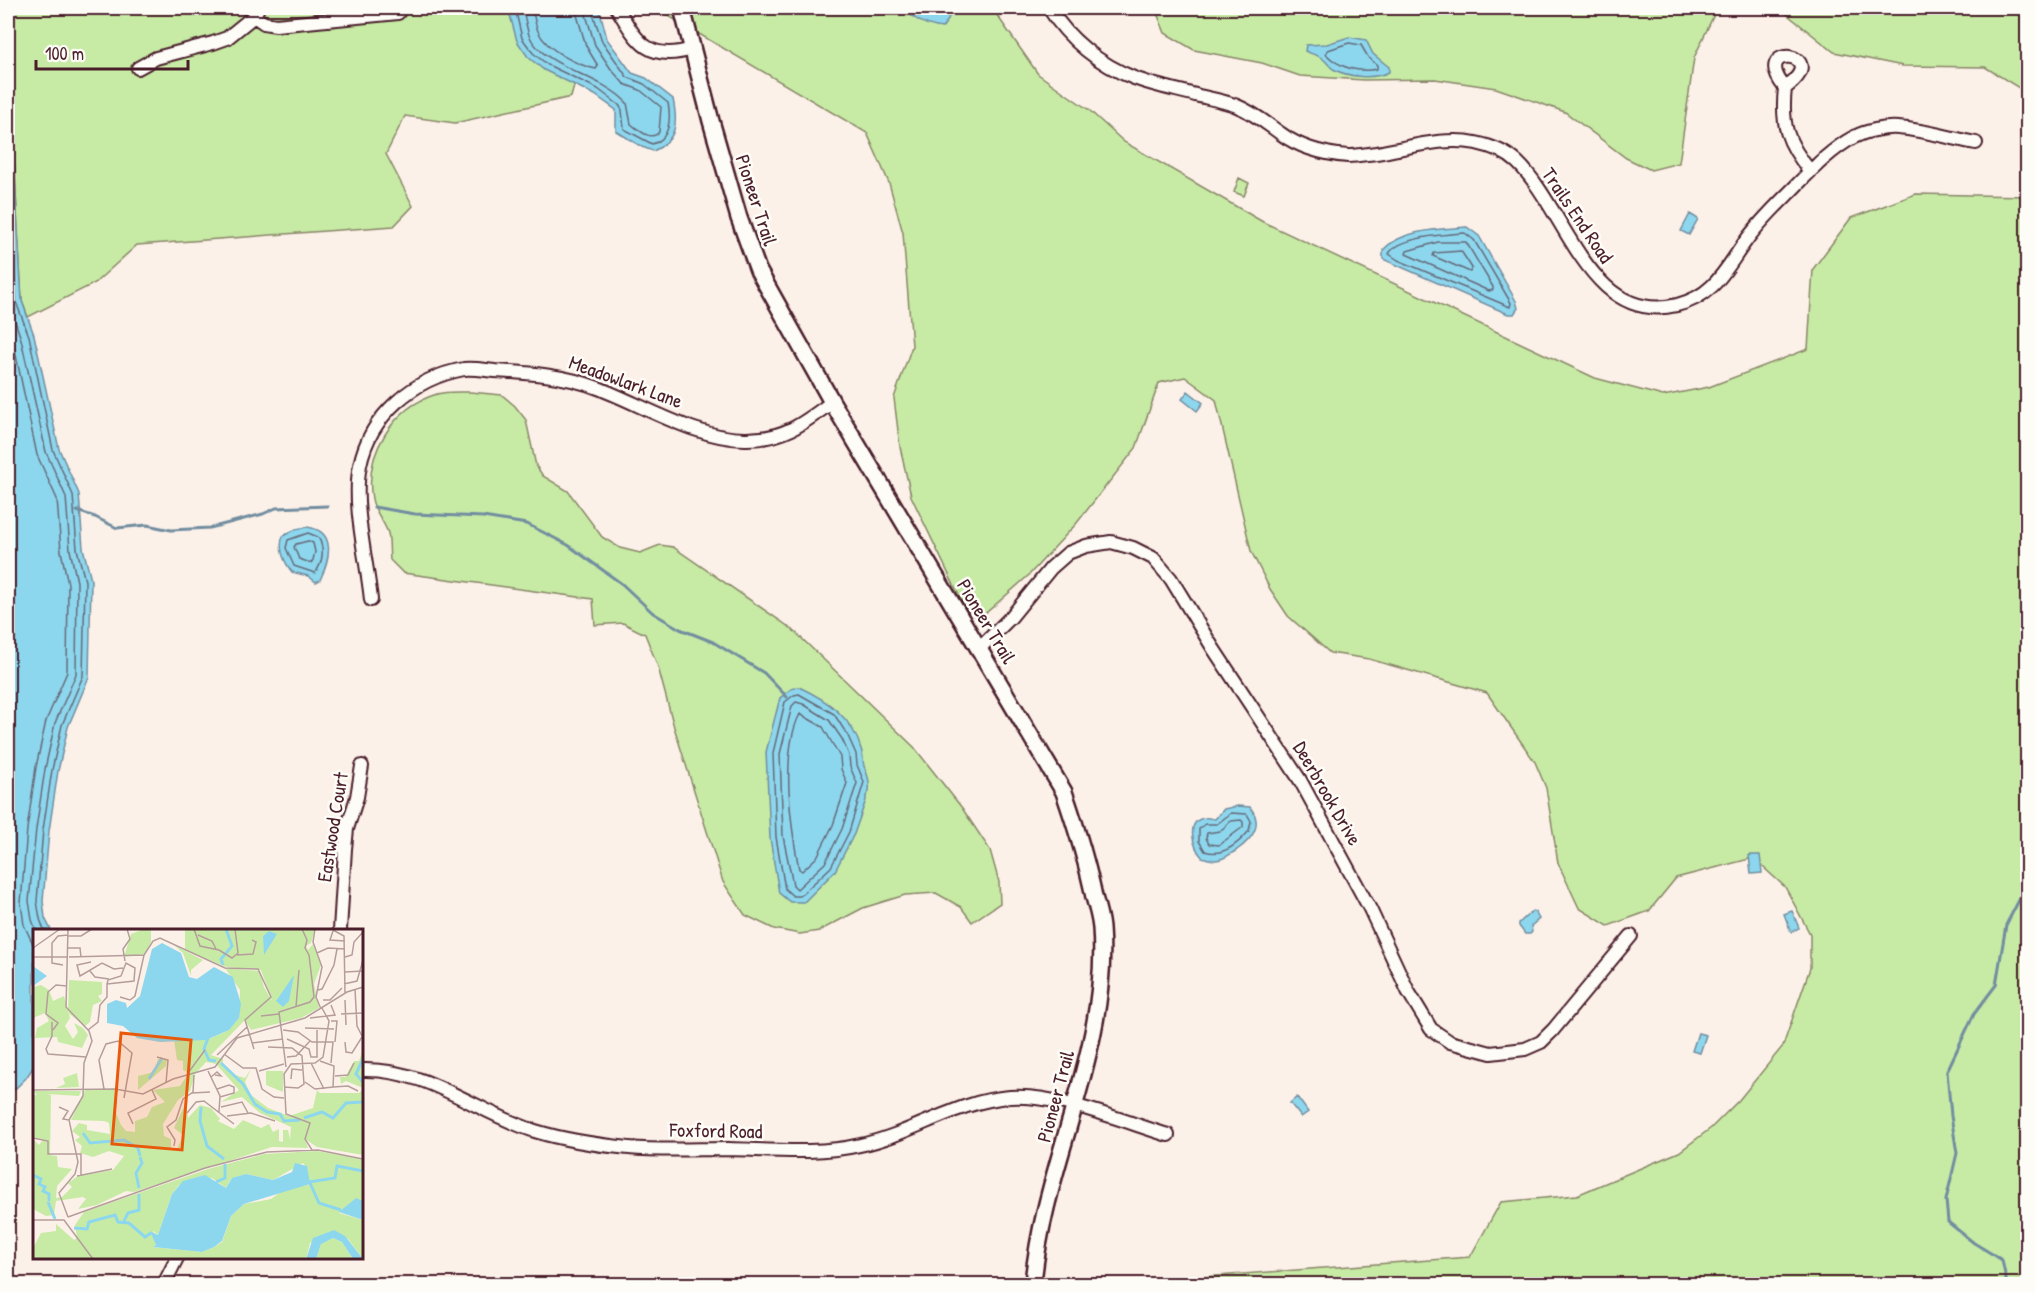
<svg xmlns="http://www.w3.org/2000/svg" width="2035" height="1292" viewBox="0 0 2035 1292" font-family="'Patrick Hand',sans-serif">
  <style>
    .green { fill: #c7eba5; stroke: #888568; stroke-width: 1.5 }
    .water { fill: #8dd7ee; stroke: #728da0; stroke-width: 1.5 }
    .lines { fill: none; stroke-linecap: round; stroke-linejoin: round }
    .shore { stroke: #656979; stroke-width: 1.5 }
    .stream { stroke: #728da0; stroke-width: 3 }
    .minor-casing { stroke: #4a1f2b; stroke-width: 16 }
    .major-casing { stroke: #4a1f2b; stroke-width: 20 }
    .minor { stroke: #fdfcf7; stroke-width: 12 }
    .major { stroke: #fdfcf7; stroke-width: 15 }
    .labels { text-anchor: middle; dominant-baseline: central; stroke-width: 5; stroke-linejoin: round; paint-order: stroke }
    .street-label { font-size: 20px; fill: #4a1f2b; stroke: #fdfcf7 }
    .inset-river { fill: none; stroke: #8dd7ee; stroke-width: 3 }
    .inset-road { fill: none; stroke: #b59d9c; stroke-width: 1.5 }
    .view { fill: #e8590c; fill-opacity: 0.15; stroke: #e8590c; stroke-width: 3 }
    .inset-edge { fill: none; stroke: #4a1f2b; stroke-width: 3 }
  </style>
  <rect width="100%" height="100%" fill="#fcf1e8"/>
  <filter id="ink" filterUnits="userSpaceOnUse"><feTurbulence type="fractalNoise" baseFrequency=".0167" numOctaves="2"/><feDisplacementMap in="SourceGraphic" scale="12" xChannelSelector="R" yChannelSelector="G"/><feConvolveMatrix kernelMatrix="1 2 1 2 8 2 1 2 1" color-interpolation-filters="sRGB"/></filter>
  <g filter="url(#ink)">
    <!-- green -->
    <path class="green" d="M 8,8 L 602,8 L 579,68 L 571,97 L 455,123 L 405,116 L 386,154 L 413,206 L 394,226 L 137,245 L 95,283 L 28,317 L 22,301 L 8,50 Z
      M 655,8 L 992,8 L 1038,74 L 1089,110 L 1124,142 L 1263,222 L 1595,378 L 1663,396 L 1709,387 L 1808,349 L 1813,269 L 1851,218 L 1916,194 L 2027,196 L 2027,1284 L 1111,1284 L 1470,1257 L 1501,1202 L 1577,1195 L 1679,1152 L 1711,1128 L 1739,1100 L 1783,1046 L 1810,968 L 1810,934 L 1785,887 L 1753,858 L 1676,878 L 1649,911 L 1608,926 L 1579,908 L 1558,863 L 1546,788 L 1535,762 L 1487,693 L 1369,659 L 1330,653 L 1288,616 L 1270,589 L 1251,551 L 1216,400 L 1185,377 L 1159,383 L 1136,448 L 1076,524 L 1028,576 L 979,619 L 965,608 L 911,496 L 900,447 L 894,398 L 912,346 L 903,233 L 889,183 L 867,133 Z
      M 1155,8 L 1181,10 L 1192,8 L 1717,8 L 1694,58 L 1679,163 L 1651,170 L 1626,158 L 1565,112 L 1496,88 L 1435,79 L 1364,80 L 1300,76 L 1262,63 L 1194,50 L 1165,33 Z
      M 1779,8 L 2027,8 L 2027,93 L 1985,67 L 1903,66 L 1834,52 Z
      M 1239,178 L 1249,183 L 1244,196 L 1234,192 Z
      M 470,392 L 502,395 L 515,406 L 526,420 L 536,466 L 543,476 L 568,491 L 602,537 L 620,548 L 640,553 L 660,545 L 673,547 L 792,629 L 914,747 L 962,808 L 990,850 L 999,882 L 1000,903 L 972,922 L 961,907 L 936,893 L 905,895 L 863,908 L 819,931 L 800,934 L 774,929 L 745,915 L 723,882 L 674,727 L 658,667 L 645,634 L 623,623 L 595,625 L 593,599 L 403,573 L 390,560 C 389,552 390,541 388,533 C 384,521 374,511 372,499 C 364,454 393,407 437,394 C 447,391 459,392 470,392 Z"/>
    <!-- water -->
    <path class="water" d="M 508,8 L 596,8 L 601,15 L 607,39 L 632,73 L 646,78 L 673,99 C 678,123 677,141 653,151 L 642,147 L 616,131 L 616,110 L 595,95 L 544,70 L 528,57 L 517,41 Z
      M 903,8 L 951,8 L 948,20 L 942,28 C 926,26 914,20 903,8 Z
      M 1349,37 L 1366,40 L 1373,54 L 1389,67 L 1389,72 C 1373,80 1348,77 1333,69 C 1329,66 1327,62 1323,59 C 1318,55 1311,54 1305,51 L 1306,45 L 1327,44 Z
      M 8,49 L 22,301 L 34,335 L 59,449 L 79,494 L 83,548 L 91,580 L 89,677 L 68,727 L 58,771 L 49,831 L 43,901 L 45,918 L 51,930 L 34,930 L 34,1066 L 26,1078 L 8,1096 Z
      M 1690,214 L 1698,219 L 1689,235 L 1681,231 Z
      M 1467,227 L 1479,236 L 1516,301 L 1518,308 L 1514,314 L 1508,314 L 1383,259 L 1383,250 C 1402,229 1441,229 1467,227 Z
      M 1188,391 L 1203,403 L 1197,411 L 1182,399 Z
      M 307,527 C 338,531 329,561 320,580 L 316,582 L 308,576 L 292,572 C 284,562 278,548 283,536 L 296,529 Z
      M 799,687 C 829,701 853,718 862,752 C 863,756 863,761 864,766 C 868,776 870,781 869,792 L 866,796 L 866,800 L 854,834 L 835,871 L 804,902 L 790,902 L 779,893 L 770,838 L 766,752 L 780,698 L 791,689 Z
      M 1238,806 L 1250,807 C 1264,825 1252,839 1237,850 C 1230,854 1224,860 1216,860 C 1211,860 1206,858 1202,857 C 1193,848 1185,820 1205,818 C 1208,817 1212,819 1215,819 L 1224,809 Z
      M 1749,855 L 1760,855 L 1762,873 L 1751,874 Z
      M 1532,911 L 1535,912 L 1539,919 L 1531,926 L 1532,932 L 1530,934 L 1525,934 L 1519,926 L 1519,923 Z
      M 1792,911 L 1799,928 L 1791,932 L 1784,914 Z
      M 1698,1033 L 1706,1035 L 1700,1053 L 1692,1051 Z
      M 1297,1097 L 1308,1112 L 1301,1117 L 1290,1103 Z"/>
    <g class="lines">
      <!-- shore -->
      <path class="shore" d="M 515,8 L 522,38 L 533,53 L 548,65 L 598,89 L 619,105 L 622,110 L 624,129 L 652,144 C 670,140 671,119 668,103 L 644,84 L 627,77 L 602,41 L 591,8
        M 522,8 C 525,16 526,26 529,35 C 543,68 602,75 627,103 L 631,124 C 639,130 651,142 659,132 L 661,107 L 640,90 L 624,84 L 611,69 L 595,45 L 584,8
        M 532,8 C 534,15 535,24 538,31 C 546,50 577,65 596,69 L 598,66 L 586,46 L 575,8
        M 1349,43 L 1361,45 L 1368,57 L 1377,65 L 1377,69 C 1359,73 1339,68 1326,54 L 1328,50 Z
        M 8,155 L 16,302 L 29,336 L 53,450 L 73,495 L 77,549 L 85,581 L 83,676 L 62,725 L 52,770 L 43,830 L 37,901 L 40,919 L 44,930
        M 1465,233 L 1474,240 L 1511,303 L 1510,307 L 1398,260 L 1389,254 C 1397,237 1447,234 1465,233 Z
        M 1438,242 L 1466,242 L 1493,287 L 1493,290 L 1489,291 L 1406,254 L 1407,251 Z
        M 1461,251 L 1472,268 L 1470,272 L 1433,256 L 1434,253 Z
        M 8,279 L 9,303 L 21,339 L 46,452 L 66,497 L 70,550 L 77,582 L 76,674 L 55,723 L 45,769 L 36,829 L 29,901 L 32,920 L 36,930
        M 8,326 L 13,341 L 37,455 L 57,499 L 61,551 L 68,584 L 67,672 L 46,721 L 36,767 L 27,829 L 21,903 L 24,925 L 34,946
        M 308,533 L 318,537 C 325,548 323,563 315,573 L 294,566 L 286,548 L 288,540 Z
        M 308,541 L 313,543 L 315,552 L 313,560 L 311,563 L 299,559 L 294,547 L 296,544 Z
        M 799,694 L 834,714 L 848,736 L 856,754 L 857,765 L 864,782 L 849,832 L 831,867 L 800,896 L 793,896 L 785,889 L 776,837 L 773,753 L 785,702 L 794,695 Z
        M 796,702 L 803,704 L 829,720 L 842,739 L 849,755 L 850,767 L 857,783 L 842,829 L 825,863 L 797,889 L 793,885 L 783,836 L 780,754 L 792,706 Z
        M 800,714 L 823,727 L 840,757 L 841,769 L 847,783 L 833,825 L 817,857 L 802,871 L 799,869 C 791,828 780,752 800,714 Z
        M 1231,813 L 1247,814 L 1251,821 L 1249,831 C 1238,844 1222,857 1205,851 L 1199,841 L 1199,829 L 1205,824 L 1217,824 Z
        M 1241,820 L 1243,822 L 1243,827 L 1219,845 L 1209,844 L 1206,838 L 1207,833 L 1220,831 L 1231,821 Z"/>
      <!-- stream -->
      <path class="stream" d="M 374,507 L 415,514 L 483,517 L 527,524 L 568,545 L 622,584 L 653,613 L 680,629 L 713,642 L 764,673 L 787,697
        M 77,511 L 95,517 L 117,528 L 147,525 L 171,530 L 210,528 L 263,514 L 276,508 L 327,506
        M 2007,1284 L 2002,1260 L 1974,1243 L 1948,1222 L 1946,1200 L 1957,1153 L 1951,1116 L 1947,1071 L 1974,1014 L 1996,985 L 2006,925 L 2028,883"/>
      <!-- minor casing -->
      <g class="minor-casing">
        <path id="minor" d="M 617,8 C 638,43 648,62 693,49
          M 1049,8 C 1068,39 1100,65 1134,78 C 1155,86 1178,90 1199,96 C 1212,99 1225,101 1237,106 C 1254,113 1266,123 1280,133 C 1300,148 1323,154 1348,156 C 1357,156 1367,154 1376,153 C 1408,148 1445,136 1476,143 C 1490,146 1506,152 1517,162 C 1566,208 1589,326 1677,305 C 1714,296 1725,270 1745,242 C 1757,225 1772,210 1786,196 C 1807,175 1828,151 1854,137 C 1866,131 1885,127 1898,128 C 1924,130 1950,138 1976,143
          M 254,16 L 264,23 L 276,25 L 398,13
          M 138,68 L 156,58 L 213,43 L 227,38 L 254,16 L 258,8
          M 1785,88 C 1835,52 1747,41 1785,88 C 1781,125 1787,143 1810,171
          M 371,600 C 367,559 352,505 360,465 C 370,415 414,378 464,369 C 473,368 485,370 495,371 C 530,373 564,375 598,388 C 643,405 699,440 747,439 C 784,439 804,423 832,402
          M 979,649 L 1011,617 L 1051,568 L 1068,553 L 1086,546 L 1111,542 L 1133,548 L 1153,558 L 1171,579 L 1213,648 L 1300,780 L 1370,909 L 1408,991 L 1431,1029 L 1450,1042 L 1491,1053 L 1525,1049 L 1541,1042 L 1553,1030 L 1631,936
          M 340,930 L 345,849 L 347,829 L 357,797 L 362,766
          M 362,1070 C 428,1068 475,1112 535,1131 C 564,1140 598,1145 629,1148 C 662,1151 696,1149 729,1149 C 772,1150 818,1155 860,1145 C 913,1134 956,1101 1010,1097 C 1054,1093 1125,1122 1168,1135
          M 164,1284 L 177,1258"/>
      </g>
      <!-- major casing -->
      <g class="major-casing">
        <path id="major" d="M 682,8 L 711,121 L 739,218 L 758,270 L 832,402 L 1064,792 C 1076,827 1087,861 1094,897 C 1097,907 1100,918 1101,928 C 1110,1050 1043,1165 1033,1284"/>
      </g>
      <!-- minor -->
      <use href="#minor" class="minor"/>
      <!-- major -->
      <use href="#major" class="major"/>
    </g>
  </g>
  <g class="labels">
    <!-- street labels -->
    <g class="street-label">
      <text transform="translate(757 200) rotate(72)">Pioneer Trail</text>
      <text transform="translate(1578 215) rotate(56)">Trails End Road</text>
      <text transform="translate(626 381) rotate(20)">Meadowlark Lane</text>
      <text transform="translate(987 621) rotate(59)">Pioneer Trail</text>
      <text transform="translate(1328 793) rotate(60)">Deerbrook Drive</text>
      <text transform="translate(332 827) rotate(-81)">Eastwood Court</text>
      <text transform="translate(1055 1096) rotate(-75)">Pioneer Trail</text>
      <text transform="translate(716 1130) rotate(1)">Foxford Road</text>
    </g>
  </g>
  <!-- overview -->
  <g transform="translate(33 929)">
    <rect width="330" height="330" fill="#fcf1e8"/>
    <path d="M 111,0 L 118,0 L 118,13 L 112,25 L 91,28 L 98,5 ZM 152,0 L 282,0 L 278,14 L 273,17 L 275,21 L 280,15 L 288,36 L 281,55 L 286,79 L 268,89 L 218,101 L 212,91 L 178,126 L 190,130 L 190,136 L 199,145 L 212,149 L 218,140 L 212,153 L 218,166 L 235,179 L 256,187 L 280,179 L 284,161 L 287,164 L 326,164 L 330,160 L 330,226 L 284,218 L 272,210 L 275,219 L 239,218 L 101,263 L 93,262 L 64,276 L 45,280 L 53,270 L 50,268 L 23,272 L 21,286 L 13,287 L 0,280 L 0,210 L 6,216 L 10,211 L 0,208 L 0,166 L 4,166 L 0,162 L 48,162 L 46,167 L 14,165 L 18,166 L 17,226 L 24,227 L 25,238 L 39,240 L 24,257 L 23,269 L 29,268 L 39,258 L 35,254 L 45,247 L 80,241 L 91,227 L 76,222 L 60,228 L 47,224 L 49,217 L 42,211 L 47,208 L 39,202 L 46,194 L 54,196 L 54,201 L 77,205 L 76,194 L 71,192 L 38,191 L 52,161 L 84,161 L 83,184 L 88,196 L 93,202 L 102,203 L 102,192 L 114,188 L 119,178 L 132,173 L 120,161 L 147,157 L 156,144 L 150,141 L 150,132 L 144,131 L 141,111 L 173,111 L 194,102 L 206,89 L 207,61 L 192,39 L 227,42 L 231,58 L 239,72 L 228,41 L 193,38 L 152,21 ZM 173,133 L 183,135 L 206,161 L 188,173 L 209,168 L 227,184 L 258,198 L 257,210 L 255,201 L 250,201 L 250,213 L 246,212 L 246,200 L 240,203 L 236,195 L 228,199 L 210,191 L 201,200 L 185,192 L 187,190 L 178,179 L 167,176 L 155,189 L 153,173 L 141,199 L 150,206 L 144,220 L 138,220 L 138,210 L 131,207 L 130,195 L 145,171 L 157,162 L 162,145 ZM 141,16 L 170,31 L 158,41 L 158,47 L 150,24 ZM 36,51 L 69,53 L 69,65 L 65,67 L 69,72 L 60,76 L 57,93 L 52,97 L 35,84 ZM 8,56 L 16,61 L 20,72 L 31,67 L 37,89 L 30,100 L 32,97 L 40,110 L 45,103 L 41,94 L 50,99 L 55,106 L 49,119 L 25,113 L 24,108 L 2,109 L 4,99 L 16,92 L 12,84 L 0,89 L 0,58 ZM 330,120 L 330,159 L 313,152 L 308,155 L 307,148 L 312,148 L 321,132 L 326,132 ZM 125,130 L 134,130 L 133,137 L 105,161 L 105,147 L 121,143 ZM 233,142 L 250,142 L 250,163 L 233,156 ZM 44,144 L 46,158 L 23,159 L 32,155 L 30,149 ZM 284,222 L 330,230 L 330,272 L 322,270 L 306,284 L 330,291 L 330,330 L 315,310 L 301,306 L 277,314 L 273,330 L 0,330 L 0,319 L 8,304 L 23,302 L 23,295 L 41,311 L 44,309 L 42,296 L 51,283 L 175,240 L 231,225 ZM 270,234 L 275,241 L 275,256 L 253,259 L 238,270 L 211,275 L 198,287 L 189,313 L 181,318 L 169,323 L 120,318 L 123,316 L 120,302 L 125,306 L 139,265 L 146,256 L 179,249 L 193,259 L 198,250 L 213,245 L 240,251 ZM 300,309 L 309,313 L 320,330 L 283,330 L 288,314 Z" fill="#c7eba5" fill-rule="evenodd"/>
    <path d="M 236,2 L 244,5 L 231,26 L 230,7 ZM 129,14 L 148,24 L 156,48 L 164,50 L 181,38 L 200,48 L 208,75 L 206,89 L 196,101 L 173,111 L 127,113 L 104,109 L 90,97 L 74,94 L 74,75 L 83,71 L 93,74 L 94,79 L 107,67 L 119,20 ZM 0,37 L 14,47 L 0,57 ZM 261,46 L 256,72 L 250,78 L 243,72 ZM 262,234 L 274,237 L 277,255 L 211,275 L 198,287 L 189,312 L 181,318 L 169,323 L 120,318 L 123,316 L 117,302 L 125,306 L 139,265 L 150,252 L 172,246 L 193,259 L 199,249 L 213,245 L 240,251 L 259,243 ZM 323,269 L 330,272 L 330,291 L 306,283 ZM 301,301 L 312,307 L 330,330 L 320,330 L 309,313 L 300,309 L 288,315 L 283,330 L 273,330 L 280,309 Z" fill="#8dd7ee"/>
    <path class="inset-river" d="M 190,36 L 188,30 L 199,17 L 193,0M 175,109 L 171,120 L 176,131 L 183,132M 330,130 L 323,145 L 330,153M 188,134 L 210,155 L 222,175 L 234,183 L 247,185 L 251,192 L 267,191M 116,150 L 129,129M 168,178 L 167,192 L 174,217 L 191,230M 271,189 L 289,183 L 300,189 L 313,174 L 330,173M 50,204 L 57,214 L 91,211 L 105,219 L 107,227M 0,246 L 8,250 L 6,255 L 12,258 L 10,262 L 16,265 L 16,272M 183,253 L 192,249 L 192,235M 276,253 L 302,249 L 304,237 L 330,242M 277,254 L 286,274 L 308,281M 106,259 L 103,244 L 109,234 L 107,228M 15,273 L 22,290M 91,292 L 95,284 L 106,281 L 106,265M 41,299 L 54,300 L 56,293 L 82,286 L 85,293 L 96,294 L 112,308 L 118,304"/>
    <path class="inset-road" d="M 161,0 L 167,17 L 186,21 L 199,29 L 205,24 L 202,0M 282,0 L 280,13 L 289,38 L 283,68 L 288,80M 300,1 L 311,7 L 312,64M 300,2 L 297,11 L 312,12M 165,6 L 179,12 L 183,20M 35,7 L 48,7 L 59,0M 0,19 L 27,0M 35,19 L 47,19 L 48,28M 284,24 L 295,19 L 312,20M 204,26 L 220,25 L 223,13 L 219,11M 0,28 L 35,28M 36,28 L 111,26M 312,28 L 319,26 L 321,13 L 330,3M 92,32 L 90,20 L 97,10 L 94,0M 58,33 L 44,36 L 47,47 L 69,34 L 81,40 L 90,39M 30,36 L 19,34 L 19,14 L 25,7 L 35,6M 57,42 L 62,48 L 76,50M 312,43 L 330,42M 311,55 L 324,52 L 330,31M 322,60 L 324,97 L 329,107M 285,61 L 289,60 L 301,36 L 304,20M 87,68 L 97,71 L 102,67 L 111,26 L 120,12 L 127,9 L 192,39 L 225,40 L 238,68 L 212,91 L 221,120M 290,71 L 297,71 L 309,59M 312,71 L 313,96M 263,78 L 266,41M 308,85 L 330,84M 228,87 L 246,85M 277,89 L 302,86 L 298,76M 298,92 L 304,92 L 302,113M 19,93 L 19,107 L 13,120 L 15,125 L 53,128M 272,99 L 301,100M 20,101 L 25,94 L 13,85 L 15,63 L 23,56 L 34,57M 55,101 L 65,93 L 67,76 L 74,68 L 74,55 L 75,51 L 88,47 L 93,34 L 102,39 L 101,52 L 74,55M 250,101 L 265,103 L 279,113 L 300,113 L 298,134M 254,110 L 276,120 L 278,128 L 284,128 L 284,101M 312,113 L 313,123 L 319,124 L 329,108M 219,114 L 250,110M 235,118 L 259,119 L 269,127 L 271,155 L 265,159 L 251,158M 191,125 L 210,139 L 223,139 L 229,160 L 241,168 L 251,169M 184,126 L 214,98M 124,128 L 135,131 L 133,154M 254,128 L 263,127 L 277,112M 278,134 L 291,160M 253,138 L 246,83 L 277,73 L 281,68 L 276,26 L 272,19 L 274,11 L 269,0M 175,142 L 187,167 L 186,183M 226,142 L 251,135M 155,144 L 172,121M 302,147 L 315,146 L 321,134M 178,148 L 184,143 L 188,147 L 182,146M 258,150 L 259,140 L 269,141M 272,153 L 282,160 L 300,158 L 301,137 L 287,132M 300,158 L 315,157 L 325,162M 71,160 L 66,131 L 73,115 L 85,112 L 99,124 L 91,169M 184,160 L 196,156 L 201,158 L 201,164 L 187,168M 0,161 L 82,160 L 110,165 L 140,150 L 182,138 L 204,109 L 272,89 L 314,63 L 330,58M 159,164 L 177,163M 26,178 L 35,182 L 30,190 L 36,191M 188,178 L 209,173 L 215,184M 154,184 L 163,173 L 171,172 L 201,195M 194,187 L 218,184 L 242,192M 100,195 L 95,184 L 123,170 L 119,161M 0,209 L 15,212 L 15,225 L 48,225 L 48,247M 141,217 L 142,211 L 134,198 L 143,191 L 150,170 L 160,163 L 161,146M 279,221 L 272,210 L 277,194 L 253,185 L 251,145 L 258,135 L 282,134 L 290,128 L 296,92 L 289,79M 44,247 L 79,240M 35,288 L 26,264 L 42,245 L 45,233 L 36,191 L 50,167 L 51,134 L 59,112 L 56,102 L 33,78 L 35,0M 35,288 L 172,239 L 234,223 L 285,221 L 330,230M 0,291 L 31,291 L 60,330"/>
    <path class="view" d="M 88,104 L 158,111 L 149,221 L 79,215 Z"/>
    <rect width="330" height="330" class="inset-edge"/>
  </g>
  <!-- margin -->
  <rect width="2035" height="1292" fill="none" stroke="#fdfcf7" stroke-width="30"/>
  <rect x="15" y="15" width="2005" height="1262" fill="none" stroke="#4a1f2b" stroke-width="2" filter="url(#ink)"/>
  <!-- scale -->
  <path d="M36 60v9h152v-9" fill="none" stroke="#4a1f2b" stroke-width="3"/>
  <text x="45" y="60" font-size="18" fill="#4a1f2b" stroke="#fdfcf7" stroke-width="4.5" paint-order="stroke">100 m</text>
</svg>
